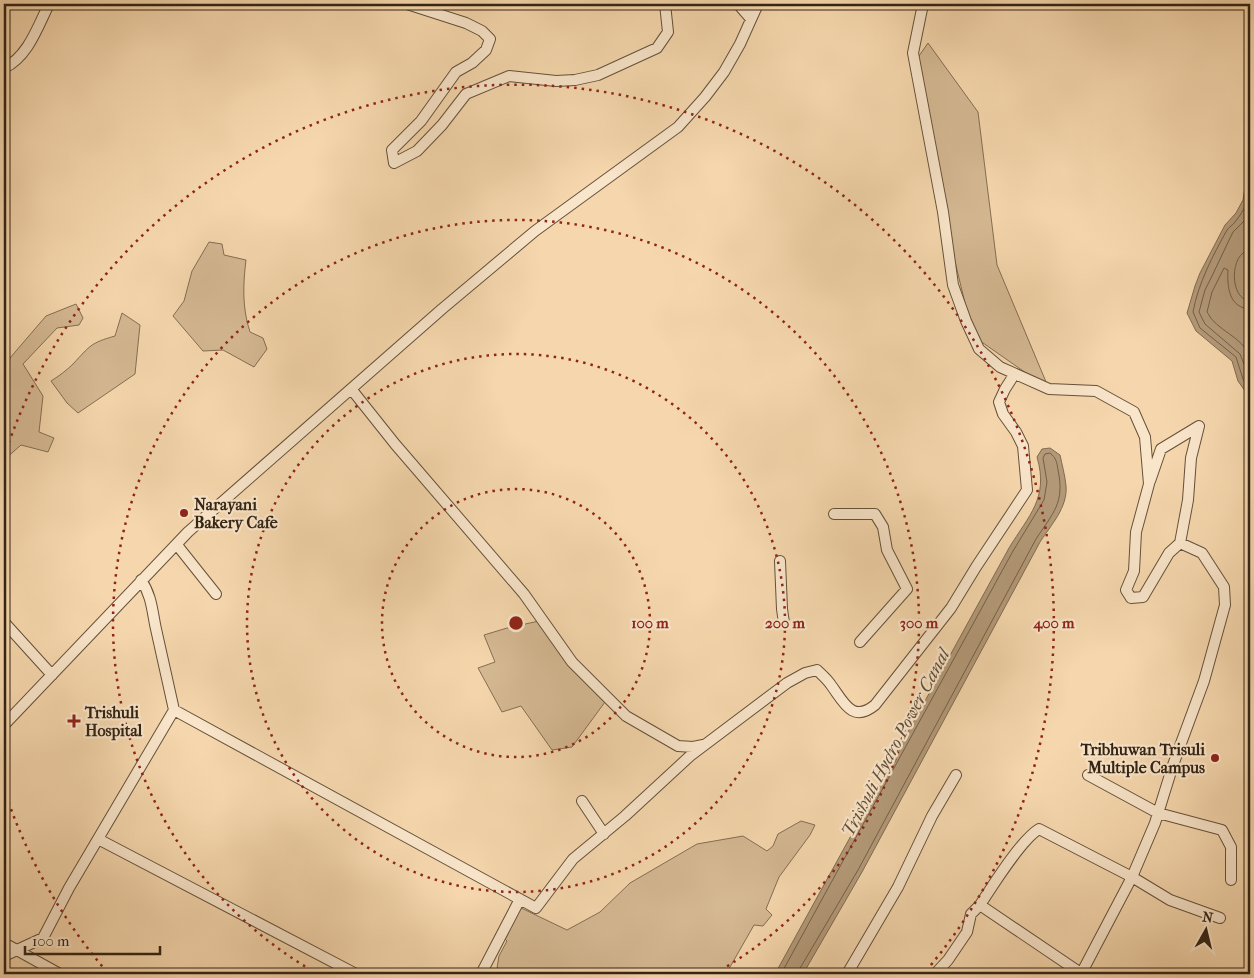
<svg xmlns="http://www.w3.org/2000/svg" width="1254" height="978" viewBox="0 0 1254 978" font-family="'IM FELL French Canon',serif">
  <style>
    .green { fill: #d5b993; stroke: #846e54 }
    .water { fill: #b49a79; stroke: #806b51 }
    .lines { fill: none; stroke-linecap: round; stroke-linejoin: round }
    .shore { stroke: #745f46; stroke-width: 1 }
    .minor-casing { stroke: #64513a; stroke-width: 12 }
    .minor { stroke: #f9e5ca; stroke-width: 10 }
    .ring { fill: none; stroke: #8f2418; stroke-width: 2.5; stroke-dasharray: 2.5 5 }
    .poi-dot { fill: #8f2418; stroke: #f9e5ca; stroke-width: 2 }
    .labels { text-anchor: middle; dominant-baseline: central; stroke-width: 4.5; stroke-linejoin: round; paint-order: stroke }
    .poi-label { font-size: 16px; font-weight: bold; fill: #332414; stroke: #f9e5ca; text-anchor: start }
    .water-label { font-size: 18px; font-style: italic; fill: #604d37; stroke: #f9e5ca }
    .centre { fill: #8f2418; stroke: #f9e5ca; stroke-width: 2.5 }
    .ring-label { font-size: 15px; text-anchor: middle; font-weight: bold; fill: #8f2418; stroke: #f9e5ca; stroke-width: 4.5; stroke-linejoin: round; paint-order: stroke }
  </style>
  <rect width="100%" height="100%" fill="#f6d7ad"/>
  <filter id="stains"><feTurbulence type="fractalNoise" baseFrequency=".004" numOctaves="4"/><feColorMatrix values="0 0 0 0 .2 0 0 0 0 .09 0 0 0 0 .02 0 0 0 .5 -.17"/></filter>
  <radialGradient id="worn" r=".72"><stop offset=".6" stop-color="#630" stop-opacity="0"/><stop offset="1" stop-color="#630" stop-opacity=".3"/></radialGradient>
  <!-- green -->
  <path class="green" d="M 928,43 L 978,112 L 997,265 L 1049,389 L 973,336 L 943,212 L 914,63 Z
    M 209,242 L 222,244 L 224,255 L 246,260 C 243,284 242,308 250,332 L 263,338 L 267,349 L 254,367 L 223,350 L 203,351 L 173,316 L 184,301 L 192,271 Z
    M 76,304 L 83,318 L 79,325 L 57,328 L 23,364 L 43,396 L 39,432 L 54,438 L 48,452 L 21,445 L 4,460 L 4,365 L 46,316 Z
    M 122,313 L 140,325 L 135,374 L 78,413 L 67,403 L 51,381 C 59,376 67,370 73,364 C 90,346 90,343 115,336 Z
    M 539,621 C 556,652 580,678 605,702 L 572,747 L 552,750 L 521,706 L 502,712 L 478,668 L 495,662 L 484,635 L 507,628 Z
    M 801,821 L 815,825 L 810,835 L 779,877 L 766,909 L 772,915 L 763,926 L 754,925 L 726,974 L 512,974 L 510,971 L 497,968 L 499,956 L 507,941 L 503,937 L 519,907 L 567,930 L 600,912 L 630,883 L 697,844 L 743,836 L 767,851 L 773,846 L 778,834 Z"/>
  <!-- water -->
  <path class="water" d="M 1250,170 L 1250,251 L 1246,279 L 1250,294 L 1250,398 L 1238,381 L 1232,361 L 1196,331 L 1187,313 L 1195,286 L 1200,273 L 1225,225 L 1236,213 L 1243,200 L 1246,180 Z
    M 1050,448 L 1060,455 C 1062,465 1065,475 1066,486 C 1068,507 1051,525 1040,542 L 862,872 L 803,974 L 775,974 L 1009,548 C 1029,515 1049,498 1037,457 L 1042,449 Z"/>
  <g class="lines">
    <!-- shore -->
    <path class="shore" d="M 1250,187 C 1249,200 1244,211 1235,222 C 1233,225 1229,227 1227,230 C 1213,255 1198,284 1193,312 L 1200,328 L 1236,357 L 1243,379 L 1250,390
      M 1250,210 L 1245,220 L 1233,232 L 1211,278 L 1205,290 L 1199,312 L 1205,324 L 1240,354 L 1250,379
      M 1250,250 C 1229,252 1229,300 1250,301
      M 1250,309 C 1229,308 1227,287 1228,270 L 1224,268 L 1212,292 L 1207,312 C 1216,331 1243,336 1250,357
      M 781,974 L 1013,551 L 1044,500 L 1047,482 L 1043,458 L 1045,454 L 1050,453 C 1056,458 1057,462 1058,470 C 1065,503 1053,513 1036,539 L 858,870 L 799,970 L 799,974"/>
    <!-- minor casing -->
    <g class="minor-casing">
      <path id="minor" d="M 407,4 L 466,23 L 482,31 L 490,39 L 486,50 L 472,63 L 456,72 L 421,121 L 392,150 L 394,163 L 417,151 L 442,125 L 466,94 L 509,76 L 556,81 L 575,80 L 598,75 L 657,48 L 668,32 L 665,4
        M 738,4 L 751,19
        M 923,4 L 913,53 L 943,212 L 953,285 L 966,321 L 979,349 L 1000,367 L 1049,389 L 1096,391 L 1134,412 L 1145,437 L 1149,484 L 1136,532 L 1134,571 L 1126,590 L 1131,598 L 1143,597 L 1169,553 L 1180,543 L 1202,553 L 1224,587 L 1225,605 L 1204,681 L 1173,765 L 1155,823 L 1132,877 L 1081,974
        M 4,68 C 28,57 38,26 49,4
        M 352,390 L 395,444 L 524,594 L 572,662 L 626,716 L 678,746 L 693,747 L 703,745
        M 1150,481 L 1161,449 L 1199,426 L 1191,458 L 1188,500 L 1180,543
        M 834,514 L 875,514 L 883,527 L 887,550 L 907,589 L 860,642
        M 177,545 L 216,594
        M 780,561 L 782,609 L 784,623
        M 4,622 L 52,675
        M 174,710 L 536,908 L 573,859 L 625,816 L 690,756 L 787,683 L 805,673 L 817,670 C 822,675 827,679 831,685 C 843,701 852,724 875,705 L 951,608 L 976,567 L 1027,490 L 1023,446 L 1016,432 L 1003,414 L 999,402 L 1005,389 L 1014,375
        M 4,725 L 188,532 L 442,309 L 535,231 L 678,127 L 705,97 L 724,72 L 740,44 L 758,4
        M 1088,775 L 1158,813 L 1222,830 L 1231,847 L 1231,880
        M 582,801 L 604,834
        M 98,839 L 356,974
        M 980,905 C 993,885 1021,840 1039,829 L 1132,877 L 1170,900 L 1220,918
        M 4,943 L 60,974
        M 4,956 L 43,938 L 69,888 L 174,710 C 168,683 162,656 156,629 C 152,611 152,596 141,580
        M 481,974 L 520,899
        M 847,974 L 898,887 L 932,816 L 956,775
        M 935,974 L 948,960 L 967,932 L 971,914 L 980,905 L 1082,974"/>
    </g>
    <!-- minor -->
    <use href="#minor" class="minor"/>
  </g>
  <!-- distance rings -->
  <g class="ring">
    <circle cx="516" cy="623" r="134"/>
    <circle cx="516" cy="623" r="269"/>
    <path d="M318 974A403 403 0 1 1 714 974"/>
    <path d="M107 972A538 538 0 0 1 4 789M4 457A538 538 0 1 1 925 972"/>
  </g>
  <!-- markers -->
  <g class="poi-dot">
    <circle cx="184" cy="513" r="5"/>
    <path d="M71.5 713.5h5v5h5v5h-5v5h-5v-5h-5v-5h5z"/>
    <circle cx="1215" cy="758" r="5"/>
  </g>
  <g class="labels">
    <!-- poi labels -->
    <g class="poi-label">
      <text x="194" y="504">Narayani<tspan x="194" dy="18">Bakery Cafe</tspan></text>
      <text x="85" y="712">Trishuli<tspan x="85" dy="18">Hospital</tspan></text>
      <text x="1205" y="749" text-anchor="end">Tribhuwan Trisuli<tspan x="1205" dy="18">Multiple Campus</tspan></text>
    </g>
    <!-- water labels -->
    <g class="water-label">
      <text transform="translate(896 743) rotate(-62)">Trishuli Hydro Power Canal</text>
    </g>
  </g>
  <circle cx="516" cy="623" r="8" class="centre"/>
  <g class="ring-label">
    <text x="650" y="628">100 m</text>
    <text x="785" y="628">200 m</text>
    <text x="919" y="628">300 m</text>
    <text x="1054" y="628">400 m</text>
  </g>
  <!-- margin -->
  <rect width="1254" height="978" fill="none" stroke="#f6d7ad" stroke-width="20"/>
  <rect x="5" y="5" width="1244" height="968" fill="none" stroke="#332414" stroke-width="2.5"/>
  <rect x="10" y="10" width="1234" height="958" fill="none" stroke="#332414"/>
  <!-- north arrow -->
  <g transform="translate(1206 930) rotate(8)" stroke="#f9e5ca" stroke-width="4" paint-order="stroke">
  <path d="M0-4L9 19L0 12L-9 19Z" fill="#332414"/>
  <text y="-8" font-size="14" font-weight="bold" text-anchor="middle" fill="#332414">N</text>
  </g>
  <!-- scale -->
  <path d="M25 946v8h135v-8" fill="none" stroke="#332414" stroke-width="2.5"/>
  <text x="32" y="946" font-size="15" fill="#332414" stroke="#f9e5ca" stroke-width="4" paint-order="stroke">100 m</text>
  <rect width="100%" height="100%" filter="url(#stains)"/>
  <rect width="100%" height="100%" fill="url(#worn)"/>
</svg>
